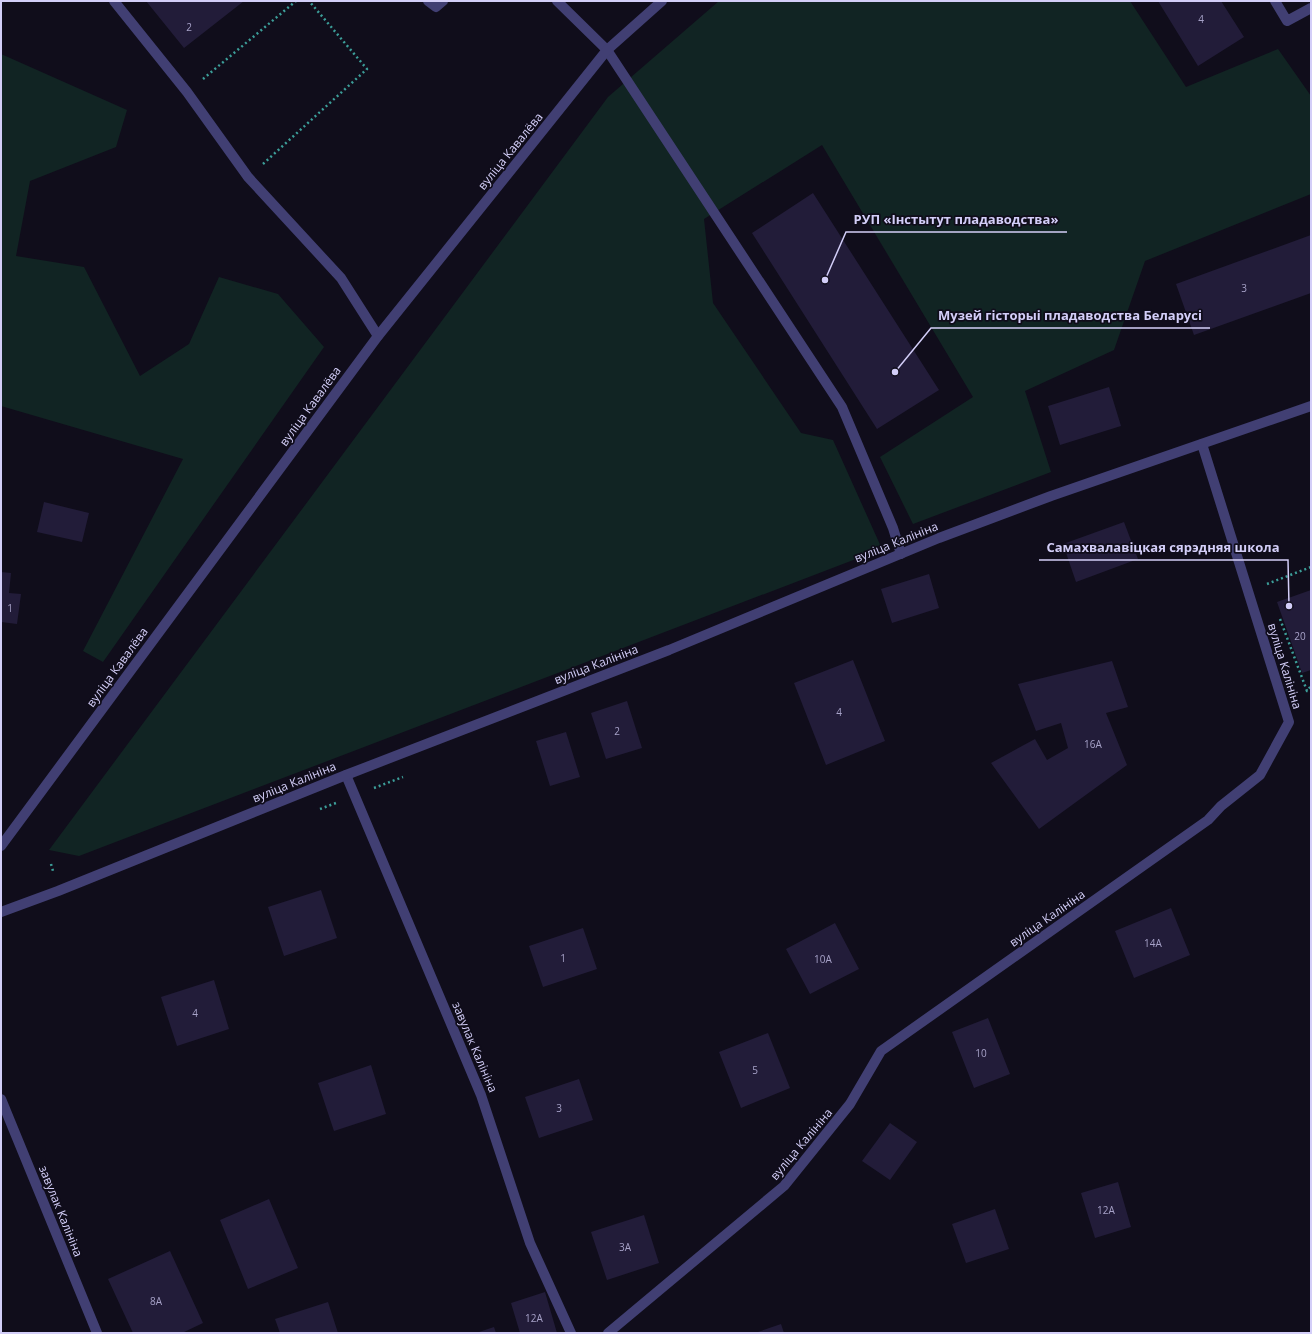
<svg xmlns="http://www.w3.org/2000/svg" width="1312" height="1334" viewBox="0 0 1312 1334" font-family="'Open Sans',sans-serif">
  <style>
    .green { fill: #112423 }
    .building { fill: #221c39 }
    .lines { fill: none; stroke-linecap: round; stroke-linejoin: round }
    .path { stroke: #3c9e99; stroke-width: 2.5; stroke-dasharray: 2 3; stroke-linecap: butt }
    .service { stroke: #413f73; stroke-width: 10 }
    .minor { stroke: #413f73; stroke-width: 10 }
    .tertiary { stroke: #413f73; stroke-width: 10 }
    .labels { text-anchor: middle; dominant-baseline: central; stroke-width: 3.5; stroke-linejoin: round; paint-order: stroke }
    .number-label { font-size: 10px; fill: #a7a2c8 }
    .street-label { font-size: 12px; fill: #d3cef8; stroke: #100d1b }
    .leader { fill: none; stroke: #d3cef8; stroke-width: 1.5 }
    .callout-dot { fill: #d3cef8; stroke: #100d1b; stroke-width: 1.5 }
    .callout-label { font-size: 13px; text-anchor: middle; font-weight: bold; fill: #d3cef8; stroke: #100d1b; stroke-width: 3.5; stroke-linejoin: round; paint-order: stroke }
  </style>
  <rect width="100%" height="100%" fill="#100d1b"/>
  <!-- green -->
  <path class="green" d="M 719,1 L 1130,1 L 1186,87 L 1278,49 L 1311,96 L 1311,194 L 1145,261 L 1114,350 L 1025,391 L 1051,472 L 913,524 L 880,457 L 973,397 L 822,145 L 704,219 L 713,303 L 801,433 L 833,440 L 882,549 L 79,856 L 49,850 L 608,97 Z
    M 1,54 L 127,110 L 116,147 L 30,181 L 16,256 L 84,267 L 140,376 L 189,344 L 219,277 L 278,294 L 324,347 L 103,662 L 83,651 L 183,459 L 1,406 Z"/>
  <!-- building -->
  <path class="building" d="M 146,1 L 244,1 L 184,48 Z
    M 1158,1 L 1221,1 L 1244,37 L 1198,66 Z
    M 813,193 L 939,390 L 877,429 L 752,233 Z
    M 1311,235 L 1311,293 L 1194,335 L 1176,284 Z
    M 1109,387 L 1121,426 L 1060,445 L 1048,406 Z
    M 44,502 L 89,513 L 82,542 L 37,532 Z
    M 1124,522 L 1138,559 L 1076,582 L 1063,544 Z
    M 1,572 L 11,573 L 9,593 L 21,594 L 17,624 L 1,622 Z
    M 929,574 L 939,608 L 892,623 L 881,589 Z
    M 1311,590 L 1311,670 L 1302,673 L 1277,602 Z
    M 853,660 L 885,741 L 826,765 L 794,683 Z
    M 1112,661 L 1128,707 L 1106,713 L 1127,765 L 1039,829 L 991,763 L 1035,739 L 1047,760 L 1068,748 L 1061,723 L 1036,731 L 1018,684 Z
    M 627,701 L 642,748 L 606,759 L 591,713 Z
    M 566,732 L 580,777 L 550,786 L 536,741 Z
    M 321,890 L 337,938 L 284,956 L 268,907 Z
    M 1171,908 L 1190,955 L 1134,978 L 1115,931 Z
    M 835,923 L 859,969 L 810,994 L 786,949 Z
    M 583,928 L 597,969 L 543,987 L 529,946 Z
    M 214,980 L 229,1029 L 177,1046 L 161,997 Z
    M 988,1018 L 1010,1074 L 974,1088 L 952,1032 Z
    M 768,1033 L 790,1088 L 741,1108 L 719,1052 Z
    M 371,1065 L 386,1114 L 334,1131 L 318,1083 Z
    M 579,1079 L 593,1120 L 539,1138 L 525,1097 Z
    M 890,1123 L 917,1142 L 890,1180 L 862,1161 Z
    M 1118,1182 L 1131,1227 L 1095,1238 L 1081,1193 Z
    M 269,1199 L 298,1268 L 248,1289 L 220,1220 Z
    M 995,1209 L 1009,1249 L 966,1263 L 952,1224 Z
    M 644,1215 L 659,1263 L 607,1280 L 591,1232 Z
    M 170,1251 L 203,1323 L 182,1333 L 133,1333 L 108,1279 Z
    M 545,1292 L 557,1333 L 520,1333 L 511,1303 Z
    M 328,1302 L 338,1333 L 280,1333 L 275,1319 Z
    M 781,1324 L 784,1333 L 755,1333 Z
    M 494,1327 L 496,1333 L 476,1333 Z"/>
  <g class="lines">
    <!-- path -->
    <path class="path" d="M 203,79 L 296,1
      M 263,164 L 367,69 L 309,1
      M 1267,584 L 1311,567
      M 1280,619 L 1307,691 L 1311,686
      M 374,788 L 403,777
      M 320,809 L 336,803
      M 51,864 L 53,871"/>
    <!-- service -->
    <path class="service" d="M 114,1 L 187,92 L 248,177 L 341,278 L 378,336
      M 428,1 L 436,7 L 443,1
      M 557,1 L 607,50 L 842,407 L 893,528 L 901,554
      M 1275,1 L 1287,21 L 1311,8"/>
    <!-- minor -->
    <path class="minor" d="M 346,775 L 481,1095 L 530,1243 L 571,1333
      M 1,1099 L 97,1333
      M 608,1333 L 784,1186 L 850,1104 L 881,1051 L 1208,820 L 1221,806 L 1260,775 L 1289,722 L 1202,444"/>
    <!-- tertiary -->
    <path class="tertiary" d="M 1,846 L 378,336 L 607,50 L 662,1
      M 1,912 L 58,891 L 346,775 L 669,650 L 939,538 L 1051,496 L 1311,406"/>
  </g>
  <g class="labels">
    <!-- number labels -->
    <g class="number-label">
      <text x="1201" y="19">4</text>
      <text x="189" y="27">2</text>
      <text x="1244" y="288">3</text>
      <text x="10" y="608">1</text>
      <text x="1300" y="636">20</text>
      <text x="839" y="712">4</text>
      <text x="617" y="731">2</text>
      <text x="1093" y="744">16А</text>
      <text x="1153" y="943">14А</text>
      <text x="563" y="958">1</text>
      <text x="823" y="959">10А</text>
      <text x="195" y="1013">4</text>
      <text x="981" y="1053">10</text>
      <text x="755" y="1070">5</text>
      <text x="559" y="1108">3</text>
      <text x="1106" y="1210">12А</text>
      <text x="625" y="1247">3А</text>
      <text x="156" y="1301">8А</text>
      <text x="534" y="1318">12А</text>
    </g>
    <!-- street labels -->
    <g class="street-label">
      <text transform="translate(510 151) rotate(-51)">вуліца Кавалёва</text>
      <text transform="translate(310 406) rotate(-54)">вуліца Кавалёва</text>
      <text transform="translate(896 542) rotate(-22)">вуліца Калініна</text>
      <text transform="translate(596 664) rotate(-21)">вуліца Калініна</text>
      <text transform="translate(1285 666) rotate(73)">вуліца Калініна</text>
      <text transform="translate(117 667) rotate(-54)">вуліца Кавалёва</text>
      <text transform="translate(294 782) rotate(-22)">вуліца Калініна</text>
      <text transform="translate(1047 918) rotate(-35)">вуліца Калініна</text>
      <text transform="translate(475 1047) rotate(67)">завулак Калініна</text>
      <text transform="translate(801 1144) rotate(-50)">вуліца Калініна</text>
      <text transform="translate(61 1211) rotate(68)">завулак Калініна</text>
    </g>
  </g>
  <!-- callouts -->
  <path class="leader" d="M825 280L846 232H1067M895 372L931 328H1210M1289 606L1288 560H1039"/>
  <g class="callout-dot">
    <circle cx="825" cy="280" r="4"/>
    <circle cx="895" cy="372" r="4"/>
    <circle cx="1289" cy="606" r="4"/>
  </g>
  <g class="callout-label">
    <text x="956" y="224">РУП «Інстытут пладаводства»</text>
    <text x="1070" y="320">Музей гісторыі пладаводства Беларусі</text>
    <text x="1163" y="552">Самахвалавіцкая сярэдняя школа</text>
  </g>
  <!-- border -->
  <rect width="1312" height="1334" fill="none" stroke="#d3cef8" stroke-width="4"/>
</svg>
